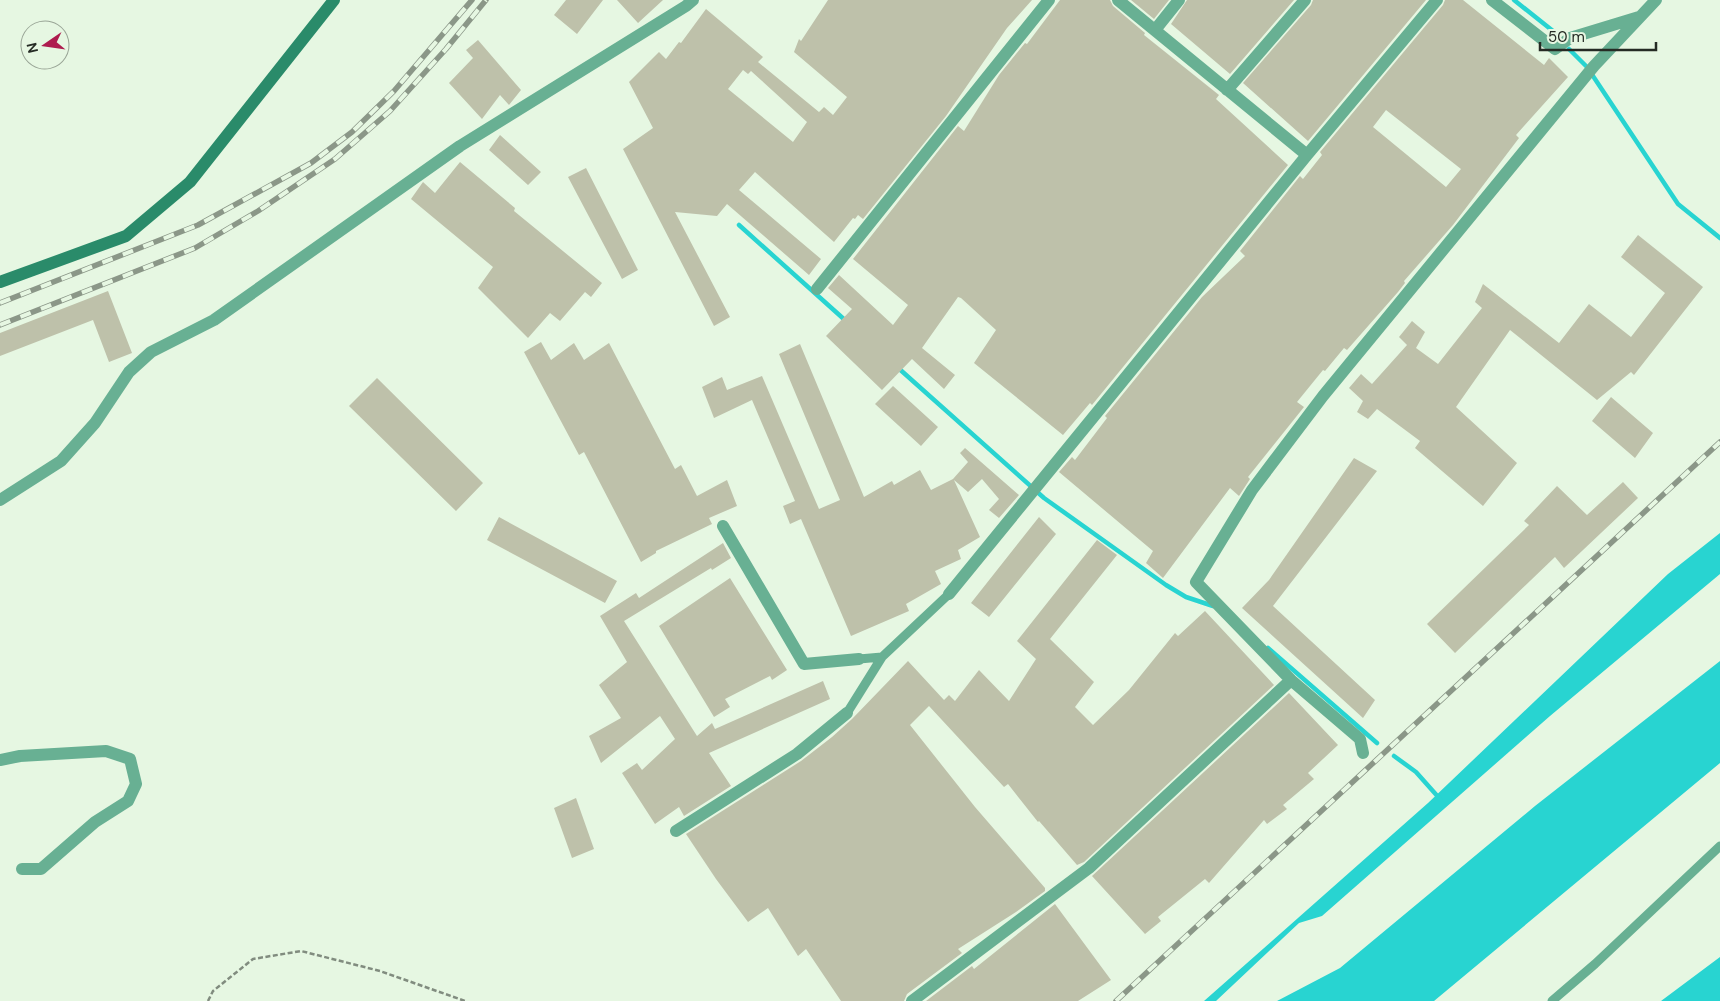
<svg xmlns="http://www.w3.org/2000/svg" width="1720" height="1001" viewBox="0 0 1720 1001" font-family="'DM Sans',sans-serif">
  <style>
    .water { fill: #28d4d1 }
    .lines { fill: none; stroke-linecap: round; stroke-linejoin: round }
    .stream { stroke: #28d4d1; stroke-width: 4.5 }
    .building { fill: #bec1aa; fill-rule: evenodd }
    .path { stroke: #818c7f; stroke-width: 2.5; stroke-dasharray: 5 2.5; stroke-linecap: butt }
    .service { stroke: #68b093; stroke-width: 9 }
    .minor { stroke: #68b093; stroke-width: 12 }
    .secondary { stroke: #2a8b6a; stroke-width: 12 }
    .rail-casing { stroke: #8b9788; stroke-width: 5.5 }
    .rail { stroke: #e6f7e2; stroke-width: 4; stroke-dasharray: 11; stroke-linecap: butt }
  </style>
  <rect width="100%" height="100%" fill="#e6f7e2"/>
  <!-- water -->
  <path class="water" d="M 1720,533 L 1720,574 L 1550,716 L 1322,916 L 1299,923 L 1216,1001 L 1204,1001 L 1428,803 L 1668,574 Z
    M 1720,661 L 1720,763 L 1434,1001 L 1277,1001 L 1340,968 L 1535,806 Z
    M 1720,957 L 1720,1001 L 1661,1001 Z"/>
  <g class="lines">
    <!-- stream -->
    <path class="stream" d="M 1514,0 L 1553,31
      M 1569,49 L 1587,67 L 1678,204 L 1720,238
      M 739,225 L 846,321
      M 896,366 L 1044,498 L 1166,585 L 1186,597 L 1213,606
      M 1268,648 L 1377,743
      M 1394,756 L 1416,772 L 1440,799"/>
  </g>
  <!-- building -->
  <path class="building" d="M 566,0 L 603,0 L 577,34 L 554,15 Z
    M 617,0 L 663,0 L 638,23 Z
    M 828,0 L 1032,0 L 1007,28 L 946,116 L 863,219 L 858,215 L 855,219 L 853,218 L 834,242 L 755,172 L 739,190 L 821,259 L 809,275 L 727,204 L 717,216 L 675,212 L 730,317 L 714,326 L 623,149 L 653,128 L 629,82 L 659,52 L 666,59 L 679,42 L 681,43 L 706,9 L 763,57 L 758,62 L 819,112 L 824,107 L 833,115 L 847,97 L 794,52 L 799,39 L 801,41 ZM 743,70 L 748,74 L 751,71 L 807,122 L 793,142 L 728,89 Z
    M 1060,0 L 1110,0 L 1113,6 L 1145,33 L 1144,35 L 1219,95 L 1216,99 L 1288,165 L 1092,405 L 1090,403 L 1063,435 L 974,363 L 996,330 L 961,298 L 958,297 L 922,348 L 955,375 L 944,389 L 912,359 L 882,390 L 826,336 L 852,309 L 828,288 L 839,275 L 893,325 L 908,305 L 853,259 L 958,126 L 964,131 L 999,75 L 1025,43 L 1027,44 Z
    M 1131,0 L 1169,0 L 1154,19 Z
    M 1187,0 L 1294,0 L 1230,74 L 1171,24 Z
    M 1313,0 L 1426,0 L 1308,141 L 1243,83 L 1311,5 Z
    M 1445,0 L 1463,0 L 1544,65 L 1549,58 L 1568,77 L 1516,135 L 1519,138 L 1453,225 L 1404,281 L 1405,283 L 1398,292 L 1347,350 L 1344,348 L 1325,371 L 1323,370 L 1297,402 L 1304,407 L 1248,477 L 1250,479 L 1239,496 L 1230,488 L 1163,578 L 1146,563 L 1153,551 L 1059,472 L 1072,457 L 1075,460 L 1107,418 L 1105,416 L 1202,297 L 1245,256 L 1240,251 L 1300,176 L 1303,179 L 1322,155 L 1320,152 L 1443,5 ZM 1386,110 L 1461,169 L 1446,187 L 1373,127 Z
    M 478,40 L 521,90 L 509,105 L 500,95 L 482,119 L 449,83 L 473,58 L 466,50 Z
    M 500,135 L 541,172 L 528,185 L 489,150 Z
    M 460,162 L 515,208 L 514,211 L 602,283 L 591,297 L 585,292 L 560,321 L 550,313 L 528,338 L 478,288 L 493,267 L 411,199 L 423,182 L 435,193 Z
    M 586,168 L 638,270 L 622,279 L 568,177 Z
    M 1638,235 L 1703,287 L 1634,375 L 1631,372 L 1597,400 L 1510,330 L 1456,407 L 1517,463 L 1483,506 L 1415,448 L 1420,441 L 1377,409 L 1368,419 L 1357,412 L 1363,401 L 1349,388 L 1361,374 L 1372,384 L 1407,345 L 1399,337 L 1412,321 L 1425,332 L 1416,348 L 1438,364 L 1482,308 L 1475,302 L 1483,284 L 1559,343 L 1589,304 L 1631,337 L 1665,293 L 1621,257 Z
    M 108,291 L 132,353 L 109,362 L 93,320 L 0,356 L 0,333 Z
    M 541,342 L 551,360 L 574,343 L 584,360 L 609,343 L 675,469 L 681,465 L 697,496 L 727,480 L 737,506 L 709,518 L 712,524 L 656,551 L 656,553 L 641,562 L 584,452 L 579,455 L 524,352 Z
    M 800,344 L 864,497 L 892,481 L 894,485 L 920,470 L 931,490 L 953,479 L 968,462 L 960,453 L 965,448 L 1019,495 L 999,518 L 989,510 L 999,499 L 982,479 L 968,492 L 954,480 L 980,537 L 958,550 L 961,559 L 935,571 L 941,584 L 906,604 L 909,611 L 851,636 L 801,519 L 790,524 L 783,506 L 795,501 L 752,400 L 714,418 L 702,387 L 722,377 L 727,390 L 762,376 L 819,509 L 840,500 L 779,354 Z
    M 377,378 L 483,483 L 456,511 L 349,406 Z
    M 893,386 L 938,427 L 921,446 L 875,404 Z
    M 1611,397 L 1653,433 L 1635,458 L 1592,421 Z
    M 1354,458 L 1377,471 L 1273,606 L 1375,700 L 1363,718 L 1242,608 L 1269,580 Z
    M 1623,482 L 1638,498 L 1564,568 L 1555,557 L 1455,653 L 1427,624 L 1529,525 L 1524,521 L 1557,486 L 1587,515 Z
    M 499,517 L 617,581 L 605,603 L 487,540 Z
    M 1039,517 L 1056,534 L 989,617 L 971,603 Z
    M 1097,540 L 1117,555 L 1050,639 L 1094,682 L 1075,707 L 1093,725 L 1129,690 L 1175,633 L 1178,636 L 1205,611 L 1274,685 L 1084,862 L 1077,865 L 1039,821 L 1038,822 L 1008,784 L 1004,787 L 929,706 L 910,725 L 975,807 L 1045,888 L 1045,891 L 1016,912 L 958,949 L 962,953 L 907,994 L 904,1001 L 841,1001 L 806,949 L 798,956 L 768,908 L 748,922 L 716,879 L 686,834 L 801,761 L 832,737 L 852,719 L 908,661 L 944,700 L 949,695 L 955,701 L 979,670 L 1009,701 L 1036,659 L 1017,641 Z
    M 723,543 L 731,558 L 712,570 L 711,568 L 624,621 L 697,736 L 712,723 L 715,729 L 823,681 L 830,699 L 709,753 L 731,786 L 684,816 L 679,807 L 655,824 L 622,773 L 637,763 L 642,770 L 675,739 L 660,716 L 601,763 L 589,736 L 621,718 L 599,685 L 627,662 L 600,616 L 636,593 L 639,598 Z
    M 730,578 L 787,670 L 772,680 L 770,676 L 725,699 L 730,707 L 714,717 L 659,626 Z
    M 1289,693 L 1338,745 L 1308,773 L 1314,779 L 1283,805 L 1287,809 L 1267,824 L 1264,820 L 1209,883 L 1205,879 L 1158,917 L 1161,921 L 1145,934 L 1092,876 Z
    M 576,798 L 594,849 L 572,858 L 554,808 Z
    M 1055,904 L 1111,980 L 1078,1001 L 926,1001 L 972,966 L 974,969 Z"/>
  <g class="lines">
    <!-- path -->
    <path class="path" d="M 208,1001 L 213,991 L 253,959 L 301,951 L 380,971 L 465,1001"/>
    <!-- service -->
    <path class="service" d="M 859,659 L 882,657
      M 847,713 L 882,657 L 949,594
      M 1552,1001 L 1595,964 L 1720,846"/>
    <!-- minor -->
    <path class="minor" d="M 1118,0 L 1307,155
      M 1492,0 L 1555,49 L 1570,38 L 1639,17
      M 1155,30 L 1179,0
      M 1227,90 L 1305,0
      M 817,289 L 1049,0
      M 0,500 L 61,461 L 95,423 L 129,372 L 151,352 L 214,320 L 460,146 L 686,6 L 693,0
      M 723,526 L 804,664 L 859,659
      M 949,594 L 1307,155 L 1437,0
      M 1363,753 L 1360,739 L 1291,680 L 1196,582 L 1252,490 L 1323,396 L 1594,66 L 1656,0
      M 0,760 L 20,756 L 106,751 L 130,759 L 136,784 L 128,801 L 95,822 L 41,869 L 22,869
      M 676,831 L 797,754 L 847,713
      M 912,1001 L 1089,868 L 1291,680"/>
    <!-- secondary -->
    <path class="secondary" d="M 0,282 L 126,236 L 190,182 L 334,0"/>
    <!-- rail casing -->
    <g class="rail-casing">
      <path id="rail" d="M 0,303 L 198,225 L 311,163 L 352,132 L 394,91 L 472,0
        M 0,325 L 195,248 L 258,211 L 335,159 L 390,111 L 446,49 L 486,0
        M 1116,1001 L 1720,442"/>
    </g>
    <!-- rail -->
    <use href="#rail" class="rail"/>
  </g>
  <!-- north arrow -->
  <g transform="translate(45 45) rotate(257)"><circle r="24" fill="#e6f7e2" stroke="#99a596"/>
  <path d="M0-4L9 19L0 12L-9 19Z" fill="#ae1c4f"/>
  <text y="-8" font-size="14" font-weight="bold" text-anchor="middle" fill="#252b24">N</text>
  </g>
  <!-- scale -->
  <path d="M1540 42v8h116v-8" fill="none" stroke="#252b24" stroke-width="2.5"/>
  <text x="1548" y="42" font-size="15" fill="#252b24" stroke="#e6f7e2" stroke-width="4" paint-order="stroke">50 m</text>
</svg>
